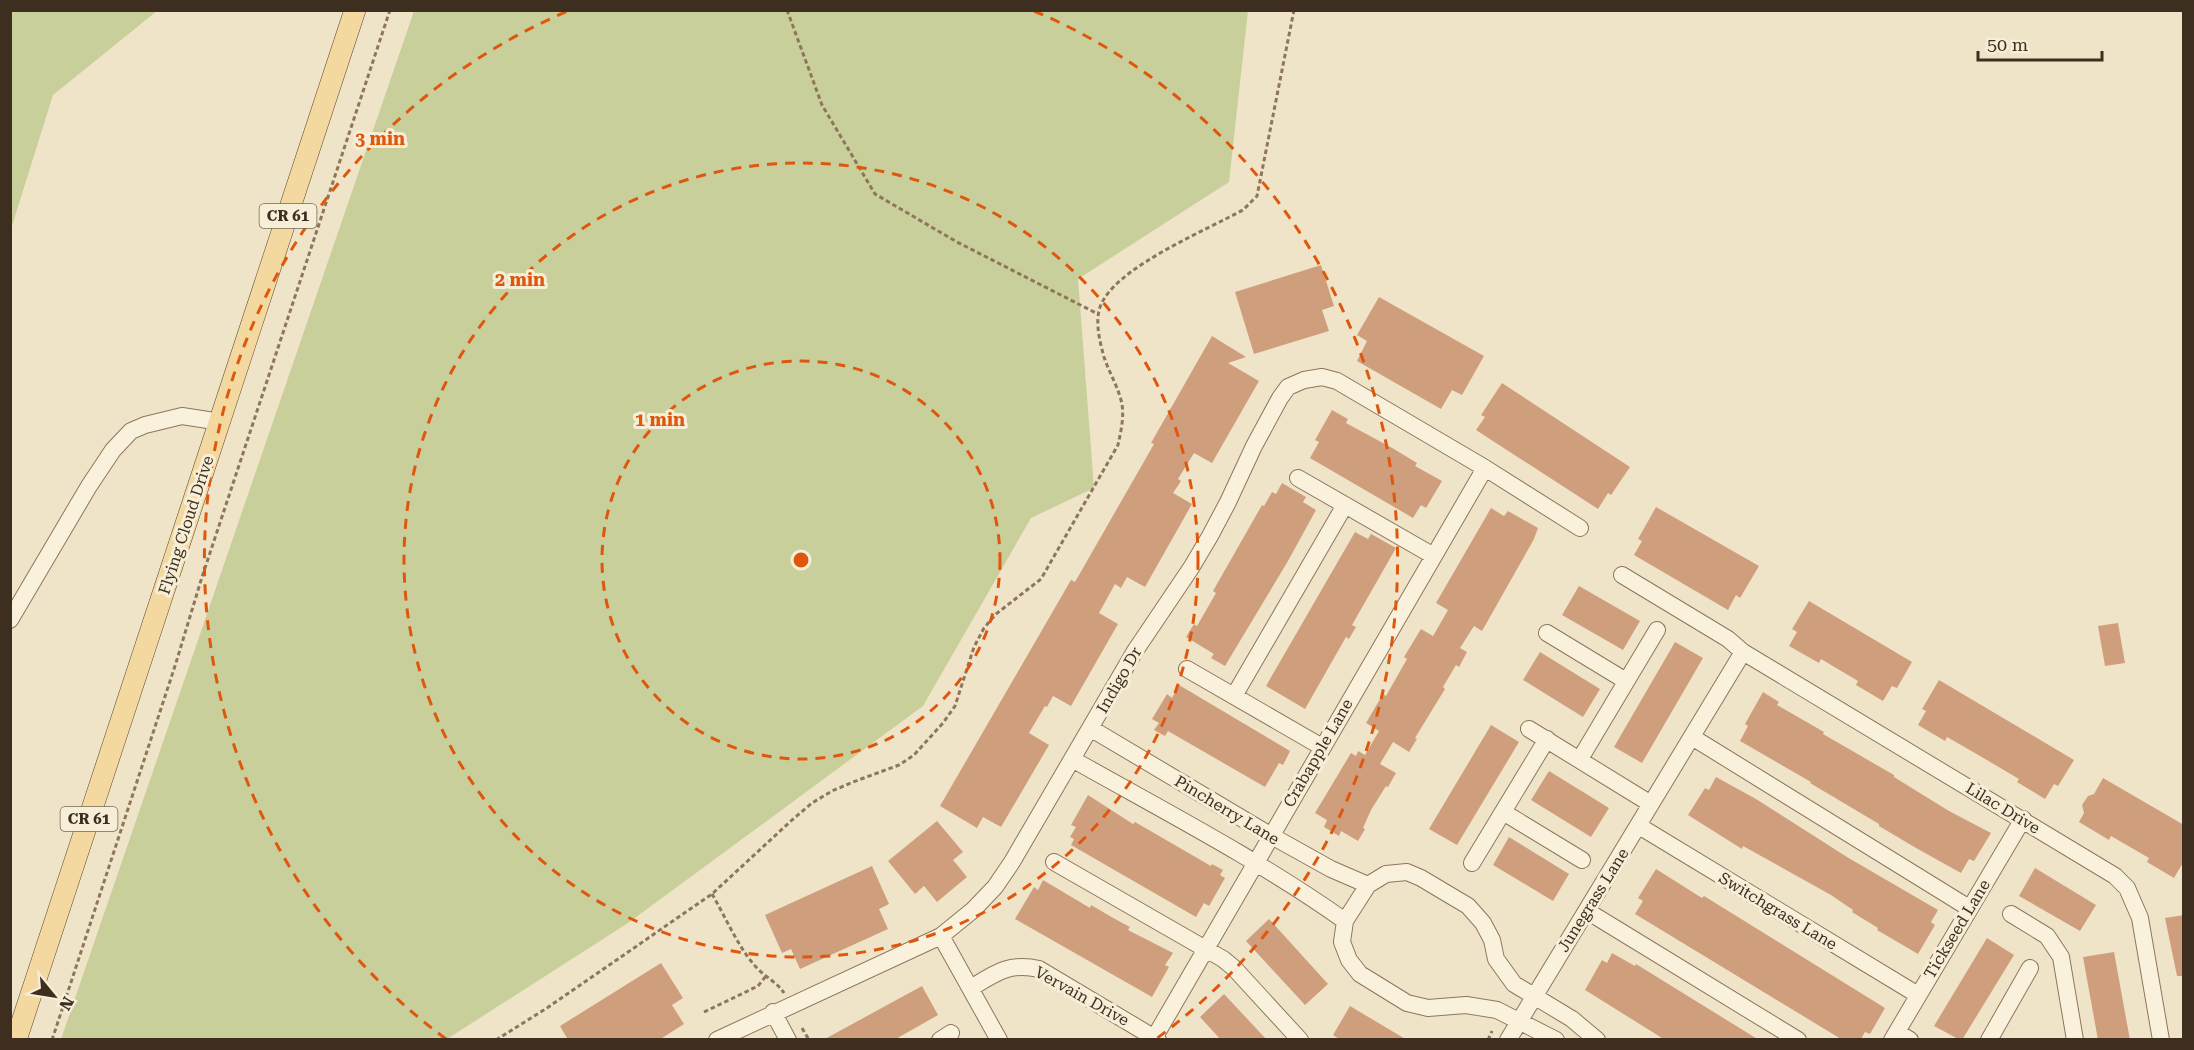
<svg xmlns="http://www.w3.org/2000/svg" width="2194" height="1050" viewBox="0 0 2194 1050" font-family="'Roboto Serif',serif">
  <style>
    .green { fill: #c9cf9b }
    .building { fill: #cf9f7d }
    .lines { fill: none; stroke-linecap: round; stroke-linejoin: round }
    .minor-casing { stroke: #8d765c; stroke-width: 18 }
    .major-casing { stroke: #5b4430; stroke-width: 22 }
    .path { stroke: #8d765c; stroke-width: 3; stroke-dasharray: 4.5 3; stroke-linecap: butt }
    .minor { stroke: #faf1dc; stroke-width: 16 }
    .major { stroke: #f3d9a0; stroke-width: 21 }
    .ring { fill: none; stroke: #df570d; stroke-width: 3; stroke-dasharray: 10 8 }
    .labels { text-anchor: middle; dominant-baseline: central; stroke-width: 6; stroke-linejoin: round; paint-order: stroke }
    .shield { fill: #f7eed8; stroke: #756857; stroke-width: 1.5 }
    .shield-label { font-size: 15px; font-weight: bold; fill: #3d2e20 }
    .street-label { font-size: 16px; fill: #3d2e20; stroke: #f7eed8 }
    .centre { fill: #df570d; stroke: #f7eed8; stroke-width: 3 }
    .ring-label { font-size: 18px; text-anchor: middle; font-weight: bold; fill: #df570d; stroke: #f7eed8; stroke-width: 6; stroke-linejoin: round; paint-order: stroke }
  </style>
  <rect width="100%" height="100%" fill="#f0e4c8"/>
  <!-- green -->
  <path class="green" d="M 11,10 L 157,11 L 53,95 L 11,229 Z
    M 414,11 L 1248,11 L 1229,182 L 1078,279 L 1094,488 L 1031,518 L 923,706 L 628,923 L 447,1039 L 61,1039 Z"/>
  <!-- building -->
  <path class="building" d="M 1321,265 L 1334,306 L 1322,310 L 1329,331 L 1254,354 L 1235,292 Z
    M 1379,297 L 1484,356 L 1462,395 L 1452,390 L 1441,409 L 1357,361 L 1367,341 L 1357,335 Z
    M 1212,336 L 1246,357 L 1228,363 L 1259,381 L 1212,463 L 1194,453 L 1178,479 L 1181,481 L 1173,493 L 1192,504 L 1145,587 L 1127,577 L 1121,588 L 1115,584 L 1099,613 L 1118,624 L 1071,706 L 1053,696 L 1047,707 L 1045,706 L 1029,733 L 1049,745 L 1001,827 L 983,817 L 977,828 L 940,806 L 1071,580 L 1075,582 L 1154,444 L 1151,443 Z
    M 1502,383 L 1630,467 L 1611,495 L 1608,493 L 1598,509 L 1476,430 L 1485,417 L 1481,415 Z
    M 1332,410 L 1348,419 L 1346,423 L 1394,449 L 1417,463 L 1415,466 L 1442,481 L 1426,508 L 1421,505 L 1413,518 L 1310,458 L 1319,442 L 1315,440 Z
    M 1282,483 L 1306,497 L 1303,502 L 1316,510 L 1288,561 L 1225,666 L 1211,658 L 1214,654 L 1186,637 L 1194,624 L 1197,626 L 1216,593 L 1213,591 L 1262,505 L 1264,506 L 1272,492 L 1276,494 Z
    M 1656,507 L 1759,566 L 1740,598 L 1736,595 L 1728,610 L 1634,555 L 1642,541 L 1638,539 Z
    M 1491,508 L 1504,516 L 1508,511 L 1538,528 L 1534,539 L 1482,631 L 1474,626 L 1460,648 L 1467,652 L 1459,667 L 1456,665 L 1443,687 L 1445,689 L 1415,738 L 1417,739 L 1409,752 L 1393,742 L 1380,764 L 1396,773 L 1388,787 L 1386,786 L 1371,810 L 1363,828 L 1365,829 L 1358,841 L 1341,831 L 1339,836 L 1324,827 L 1327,820 L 1315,813 L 1351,753 L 1356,756 L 1358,751 L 1365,755 L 1379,731 L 1366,723 L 1383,694 L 1386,696 L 1407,659 L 1404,657 L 1421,629 L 1433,636 L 1448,610 L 1436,603 Z
    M 1355,532 L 1368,539 L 1371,534 L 1396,548 L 1352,625 L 1356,627 L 1349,639 L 1346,637 L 1305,709 L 1266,686 Z
    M 1579,586 L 1640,621 L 1623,650 L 1562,615 Z
    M 1809,601 L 1912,662 L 1897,688 L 1892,686 L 1883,701 L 1856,685 L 1858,681 L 1821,659 L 1819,663 L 1789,646 L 1797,632 L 1792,629 Z
    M 2118,623 L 2125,663 L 2105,666 L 2098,626 Z
    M 1675,642 L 1703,658 L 1642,763 L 1614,747 Z
    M 1540,652 L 1600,689 L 1583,717 L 1523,680 Z
    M 1939,680 L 2074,760 L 2058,786 L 2054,784 L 2045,799 L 2017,782 L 2019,779 L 1980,756 L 1947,737 L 1945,741 L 1918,725 L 1926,711 L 1922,709 Z
    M 1179,685 L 1290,751 L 1283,765 L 1279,763 L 1265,787 L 1168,731 L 1165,736 L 1154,730 L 1159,723 L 1152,719 L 1167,694 L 1172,698 Z
    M 1763,692 L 1779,702 L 1777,705 L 1824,732 L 1823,734 L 1894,775 L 1894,777 L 1949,811 L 1991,833 L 1974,861 L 1969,859 L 1961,873 L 1916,848 L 1879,826 L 1879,824 L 1810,783 L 1811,782 L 1740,741 L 1748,726 L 1745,724 Z
    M 1491,725 L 1519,742 L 1457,845 L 1429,829 Z
    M 1549,771 L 1609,808 L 1591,837 L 1531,800 Z
    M 1716,777 L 1756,799 L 1847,857 L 1938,910 L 1931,922 L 1935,925 L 1918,954 L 1877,930 L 1878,928 L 1852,912 L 1853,910 L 1831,895 L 1743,846 L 1742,849 L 1688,815 L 1705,788 L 1709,790 Z
    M 2103,778 L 2184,825 L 2184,861 L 2174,878 L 2147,862 L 2149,858 L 2111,836 L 2109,840 L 2079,822 L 2084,813 L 2082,805 L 2088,796 L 2094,794 Z
    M 1088,795 L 1133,824 L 1135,822 L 1211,866 L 1212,864 L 1223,870 L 1220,875 L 1225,878 L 1209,906 L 1204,903 L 1196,917 L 1071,845 L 1074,839 L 1070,837 L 1076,827 L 1071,825 Z
    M 937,821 L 963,852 L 953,860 L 967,877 L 937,902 L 924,886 L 915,894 L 888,861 Z
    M 1509,837 L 1569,874 L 1553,901 L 1493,865 Z
    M 872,866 L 889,904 L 879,909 L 888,929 L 800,969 L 791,949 L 782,953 L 765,915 Z
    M 2035,868 L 2096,905 L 2080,931 L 2019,896 Z
    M 1656,869 L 1702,898 L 1704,896 L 1885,1008 L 1870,1034 L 1865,1032 L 1861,1039 L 1841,1039 L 1635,914 L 1643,901 L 1638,898 Z
    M 1043,880 L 1090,908 L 1091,905 L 1115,919 L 1130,927 L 1128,930 L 1173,953 L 1165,965 L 1169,967 L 1152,997 L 1015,919 L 1034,887 L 1038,890 Z
    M 2184,915 L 2184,976 L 2177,976 L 2165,918 Z
    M 1269,919 L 1328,984 L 1305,1005 L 1246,941 Z
    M 1987,938 L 2014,955 L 1962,1040 L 1960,1040 L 1934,1026 Z
    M 2114,952 L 2130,1040 L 2098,1040 L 2083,957 Z
    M 1612,953 L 1635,966 L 1636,964 L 1759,1040 L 1665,1040 L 1654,1033 L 1585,990 L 1602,960 L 1607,963 Z
    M 661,963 L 683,998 L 672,1005 L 684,1024 L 659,1040 L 568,1040 L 560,1026 Z
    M 922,986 L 938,1015 L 894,1040 L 823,1040 Z
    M 1224,994 L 1267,1040 L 1221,1040 L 1200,1017 Z
    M 1350,1006 L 1407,1040 L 1341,1040 L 1333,1035 Z"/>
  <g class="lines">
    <!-- minor casing -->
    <g class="minor-casing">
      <path id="minor" d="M 1298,478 L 1432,555
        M 1622,575 L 1728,639 L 1743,652 L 2115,876 L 2127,888 L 2140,918 L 2161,1040
        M 10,620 L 89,486 L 113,450 L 131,431 L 145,425 L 182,416 L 221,422
        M 1547,633 L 1626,681
        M 1187,669 L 1322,747
        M 1234,696 L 1345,505
        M 1090,728 L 1270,835 L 1331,869 L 1368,885 L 1386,874 L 1407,872 L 1421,878 L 1468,906 L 1483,923 L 1492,940 L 1496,959 L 1514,984 L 1572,1019 L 1597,1040
        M 1529,729 L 1651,804
        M 1692,737 L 1969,908
        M 1072,759 C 1164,811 1259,860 1345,921 L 1342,942 L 1349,960 L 1360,974 L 1407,1003 L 1428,1008 L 1466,1005 L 1497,1010 L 1556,1040
        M 1580,759 L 1657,630
        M 1503,812 L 1582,860
        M 1639,826 L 1918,995
        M 1054,862 L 1223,959 L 1234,968 L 1300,1040
        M 1472,863 L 1547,739
        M 1587,911 L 1798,1040
        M 2011,914 L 2047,936 L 2061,957 L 2075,1040
        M 1345,921 L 1368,885
        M 941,936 L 999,1040
        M 971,988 C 995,973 1010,962 1039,969 L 1158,1040
        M 773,1012 L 788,1040
        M 1897,1032 L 1910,1040
        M 717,1040 L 941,936 L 973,910 L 995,887 L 1012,862 L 1135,651 L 1191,568 L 1210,536 L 1228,502 L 1254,446 L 1280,398 L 1288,387 L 1304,380 L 1322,377 L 1337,381 L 1485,468 L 1580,528
        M 940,1040 L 951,1033
        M 1153,1040 L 1485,468
        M 1508,1040 L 1743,652
        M 1892,1040 L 2023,819
        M 1989,1040 L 2030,968"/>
    </g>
    <!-- major casing -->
    <g class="major-casing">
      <path id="major" d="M 16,1040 L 355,10"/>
    </g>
    <!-- path -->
    <path class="path" d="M 787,10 L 822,105 L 875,194 L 957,242 L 1098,314
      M 712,894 C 726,918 738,947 756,967 C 765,977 777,982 784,993
      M 704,1012 L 758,986 L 766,976
      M 802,1028 L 809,1040
      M 52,1040 L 175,666 L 202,577 L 390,10
      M 496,1040 L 547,1008 L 712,894 L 792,820 L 812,803 L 832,791 L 853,782 L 899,765 L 914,755 L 943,723 L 955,706 L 974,647 L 984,628 L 996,614 L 1041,579 L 1118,445 C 1121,431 1125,414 1121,400 C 1117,385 1109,372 1104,357 C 1099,339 1093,315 1104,299 C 1125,264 1206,230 1243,210 L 1257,196 L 1294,10
      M 1488,1040 L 1492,1031"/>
    <!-- minor -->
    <use href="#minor" class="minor"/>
    <!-- major -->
    <use href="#major" class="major"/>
  </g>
  <!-- distance rings -->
  <g class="ring">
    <circle cx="801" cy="560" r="199"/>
    <circle cx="801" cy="560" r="397"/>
    <path d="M446 1039A596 596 0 0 1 568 11M1034 11A596 596 0 0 1 1156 1039"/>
  </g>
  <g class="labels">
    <!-- shield labels -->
    <g class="shield">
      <rect x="259.5" y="204" width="57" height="24" rx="4.5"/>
      <rect x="60.5" y="807" width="57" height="24" rx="4.5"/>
    </g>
    <g class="shield-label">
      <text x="288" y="216">CR 61</text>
      <text x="89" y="819">CR 61</text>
    </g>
    <!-- street labels -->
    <g class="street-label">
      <text transform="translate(186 525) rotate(-72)">Flying Cloud Drive</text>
      <text transform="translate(1119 680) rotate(-60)">Indigo Dr</text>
      <text transform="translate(1318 753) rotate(-60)">Crabapple Lane</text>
      <text transform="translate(2003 808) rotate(31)">Lilac Drive</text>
      <text transform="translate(1227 810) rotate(31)">Pincherry Lane</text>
      <text transform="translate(1593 900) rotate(-58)">Junegrass Lane</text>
      <text transform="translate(1778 911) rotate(31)">Switchgrass Lane</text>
      <text transform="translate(1957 929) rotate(-59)">Tickseed Lane</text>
      <text transform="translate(1082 996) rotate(29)">Vervain Drive</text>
    </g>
  </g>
  <circle cx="801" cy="560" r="9" class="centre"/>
  <g class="ring-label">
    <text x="380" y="145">3 min</text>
    <text x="520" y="286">2 min</text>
    <text x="660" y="426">1 min</text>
  </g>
  <!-- border -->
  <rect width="2194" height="1050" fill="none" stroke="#3d2e20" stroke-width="24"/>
  <!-- north arrow -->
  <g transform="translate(54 996) rotate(120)" stroke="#f7eed8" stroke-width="4.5" paint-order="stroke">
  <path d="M0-4.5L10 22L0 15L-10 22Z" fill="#3d2e20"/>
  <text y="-9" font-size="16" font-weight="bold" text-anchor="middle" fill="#3d2e20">N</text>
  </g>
  <!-- scale -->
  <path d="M1978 51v9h124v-9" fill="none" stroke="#3d2e20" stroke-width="3"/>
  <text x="1987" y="51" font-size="18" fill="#3d2e20" stroke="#f7eed8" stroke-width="4.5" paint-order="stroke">50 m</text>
</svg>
